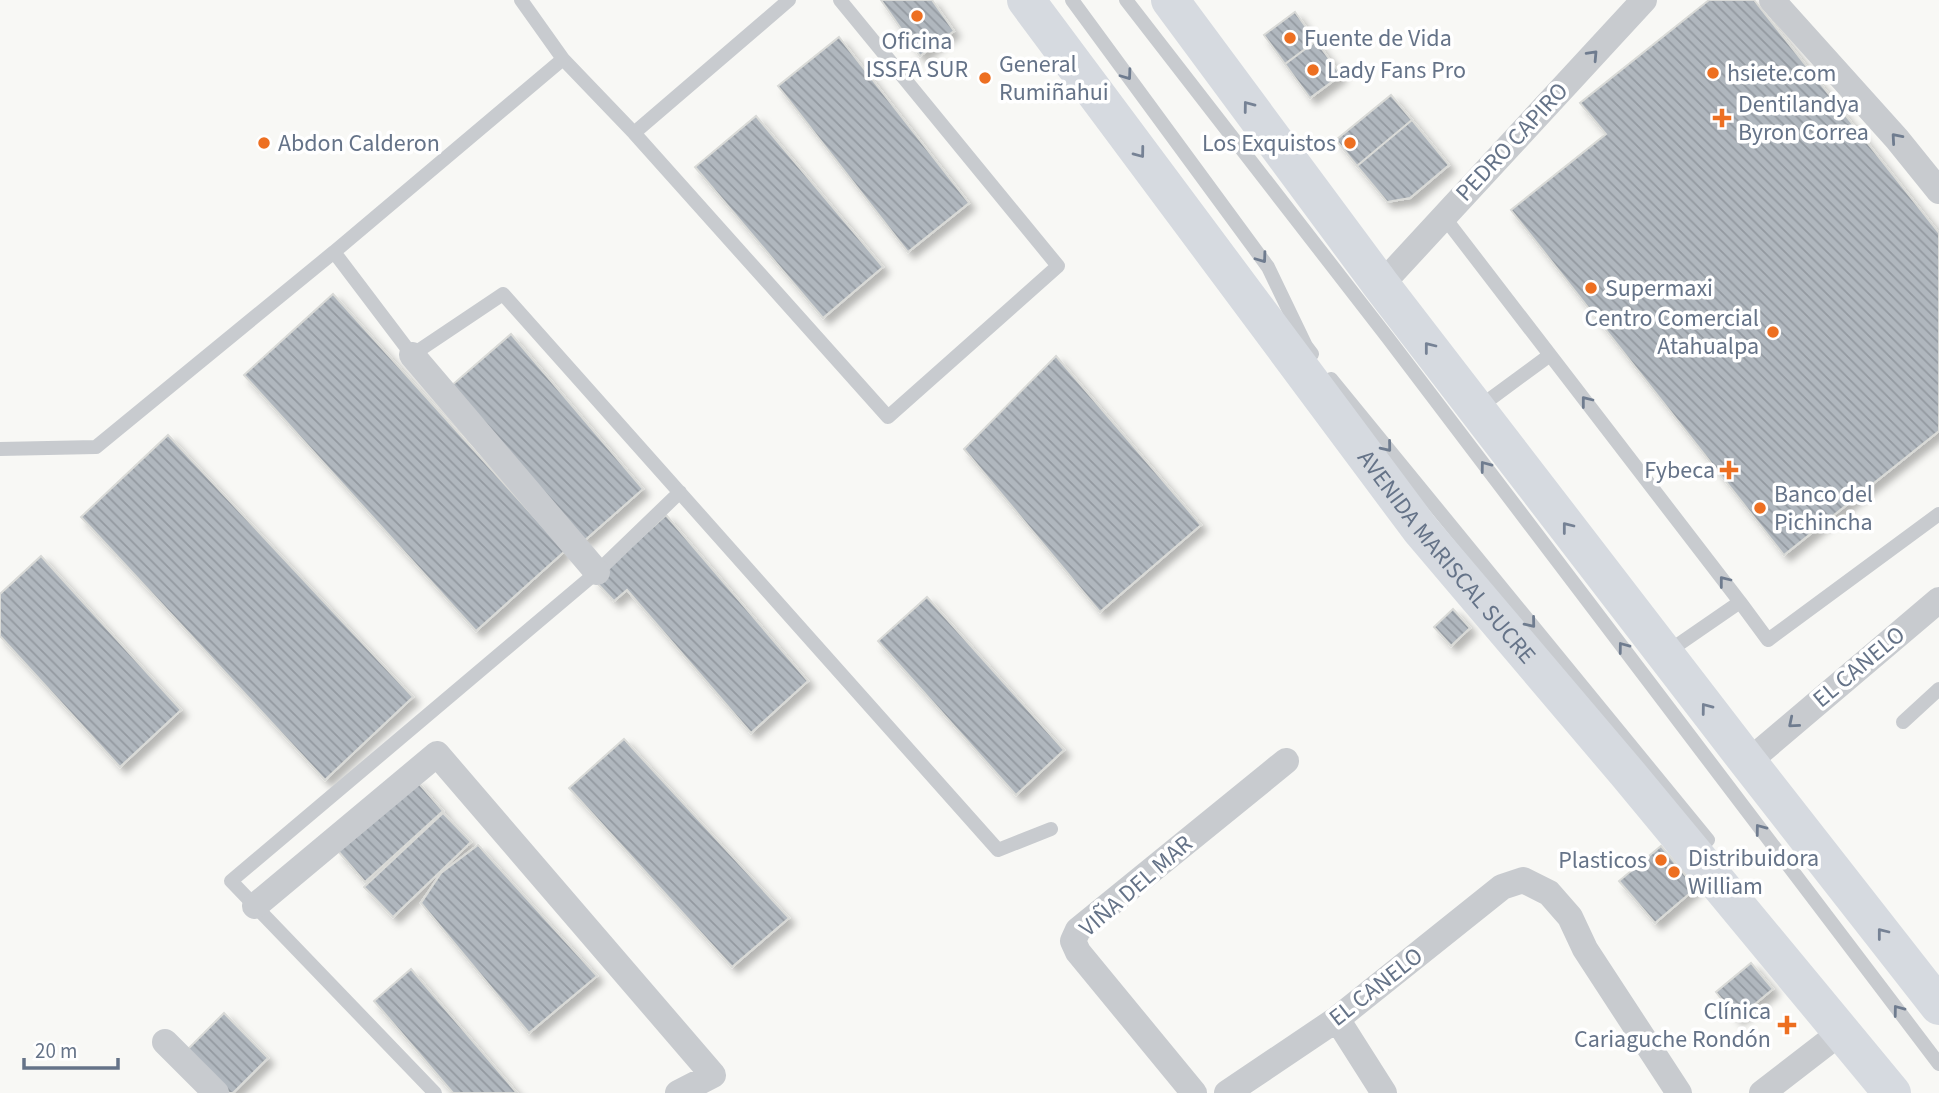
<svg xmlns="http://www.w3.org/2000/svg" width="1939" height="1093" viewBox="0 0 1939 1093" font-family="'Source Sans 3',sans-serif">
  <style>
    .building { fill: url(#building-back-hatch); stroke: #d9dad7; stroke-width: 2; filter: url(#shadow) }
    .lines { fill: none; stroke-linecap: round; stroke-linejoin: round }
    .service { stroke: #c8cbcf; stroke-width: 14 }
    .minor { stroke: #c8cbcf; stroke-width: 26 }
    .primary { stroke: #d6dae0; stroke-width: 38 }
    .oneway { stroke: #6f7c8f }
    .oneway2 { stroke: #768295 }
    .poi-dot { fill: #ed6f21; stroke: #fff; stroke-width: 2.5 }
    .labels { text-anchor: middle; dominant-baseline: central; stroke-width: 7; stroke-linejoin: round; paint-order: stroke }
    .poi-label { font-size: 24px; fill: #657388; stroke: #fff; text-anchor: start }
    .street-label { font-size: 24px; fill: #657388; stroke: #fff }
  </style>
  <defs>
    <pattern id="building-back-hatch" width="6" height="6" patternUnits="userSpaceOnUse" patternTransform="scale(1.75)"><rect width="6" height="6" fill="#b0b7be"/><path d="M-1 5l2 2M0 0l6 6M5-1l2 2" fill="none" stroke="#9399a0"/></pattern>
    <filter id="shadow"><feDropShadow dx="6" dy="6" stdDeviation="3.5" flood-color="#0004"/></filter>
  </defs>
  <rect width="100%" height="100%" fill="#f8f8f5"/>
  <!-- building -->
  <path class="building" d="M 881,0 L 932,0 L 954,31 L 920,56 Z
    M 1709,0 L 1754,0 L 1939,233 L 1939,431 L 1784,555 L 1511,210 L 1606,134 L 1580,103 Z
    M 1295,12 L 1316,41 L 1285,64 L 1264,35 Z
    M 839,37 L 969,203 L 908,252 L 778,86 Z
    M 1316,41 L 1341,75 L 1310,98 L 1285,64 Z
    M 1391,95 L 1412,120 L 1357,166 L 1336,140 Z
    M 756,116 L 883,267 L 823,318 L 695,167 Z
    M 1412,120 L 1449,165 L 1410,198 L 1387,202 L 1357,166 Z
    M 333,294 L 565,551 L 476,631 L 244,375 Z
    M 511,334 L 643,489 L 584,541 L 451,386 Z
    M 1056,356 L 1201,525 L 1100,612 L 964,449 Z
    M 168,435 L 413,697 L 325,780 L 81,517 Z
    M 666,515 L 808,681 L 751,733 L 627,590 L 614,601 L 594,580 Z
    M 41,556 L 181,710 L 120,767 L 0,636 L 0,594 Z
    M 927,597 L 1064,750 L 1016,795 L 878,641 Z
    M 1453,609 L 1470,628 L 1451,646 L 1434,627 Z
    M 624,739 L 789,918 L 732,967 L 569,788 Z
    M 416,780 L 443,811 L 365,882 L 338,851 Z
    M 443,813 L 471,842 L 393,917 L 364,887 Z
    M 478,845 L 597,976 L 529,1033 L 421,903 L 441,873 Z
    M 1661,846 L 1696,888 L 1655,923 L 1619,881 Z
    M 1751,963 L 1773,989 L 1737,1019 L 1716,992 Z
    M 411,969 L 517,1093 L 453,1093 L 374,1001 Z
    M 224,1013 L 268,1058 L 233,1093 L 229,1093 L 187,1050 Z"/>
  <g class="lines">
    <!-- service -->
    <path class="service" d="M 521,0 L 563,59
      M 1072,0 L 1268,267 L 1306,346 L 1312,354
      M 1126,0 L 1388,338 L 1939,1064
      M 634,133 L 789,0
      M 1444,217 L 1740,602 L 1666,653
      M 334,252 L 563,59 L 634,133 L 888,417 L 1058,266 L 840,0
      M 1331,379 L 1708,840
      M 1478,408 L 1550,355
      M 0,449 L 96,447 L 334,252 L 412,355 L 503,294 L 998,850 L 1051,829
      M 1740,602 L 1768,640 L 1939,514
      M 1903,722 L 1939,689
      M 435,1093 L 231,881 L 597,572 L 680,492"/>
    <!-- minor -->
    <path class="minor" d="M 1772,0 L 1897,139 L 1939,191
      M 1381,285 L 1644,0
      M 412,355 L 597,572
      M 1748,762 L 1939,600
      M 255,906 L 437,754 L 713,1075 L 678,1093
      M 1337,1019 L 1384,1093
      M 165,1042 L 216,1093
      M 1194,1093 L 1078,952 L 1073,941 L 1078,930 L 1286,761
      M 1227,1093 L 1337,1019 L 1502,887 L 1523,880 L 1549,893 L 1570,917 L 1585,949 L 1679,1093
      M 1762,1093 L 1841,1032"/>
    <!-- primary -->
    <g class="primary">
      <path id="s1" d="M 1026,0 L 1420,529 L 1627,773 L 1892,1093"/>
      <path d="M 1170,0 L 1381,285 L 1748,762 L 1939,1006"/>
    </g>
  </g>
  <!-- one-way arrows -->
  <defs><path id="oneway-chevron" d="M-2-3.5L2.5 0L-2 3.5" fill="none" stroke-width="1.6" stroke-linecap="round" stroke-linejoin="round" transform="scale(1.75)"/></defs>
  <g class="oneway">
    <use href="#oneway-chevron" transform="translate(1593 55) rotate(-47)"/>
    <use href="#oneway-chevron" transform="translate(1127 75) rotate(54)"/>
    <use href="#oneway-chevron" transform="translate(1896 138) rotate(-131)"/>
    <use href="#oneway-chevron" transform="translate(1262 258) rotate(54)"/>
    <use href="#oneway-chevron" transform="translate(1586 401) rotate(-128)"/>
    <use href="#oneway-chevron" transform="translate(1387 447) rotate(51)"/>
    <use href="#oneway-chevron" transform="translate(1485 466) rotate(-127)"/>
    <use href="#oneway-chevron" transform="translate(1724 581) rotate(-128)"/>
    <use href="#oneway-chevron" transform="translate(1531 623) rotate(51)"/>
    <use href="#oneway-chevron" transform="translate(1623 647) rotate(-127)"/>
    <use href="#oneway-chevron" transform="translate(1793 723) rotate(140)"/>
    <use href="#oneway-chevron" transform="translate(1760 829) rotate(-127)"/>
    <use href="#oneway-chevron" transform="translate(1898 1010) rotate(-127)"/>
  </g>
  <g class="oneway2">
    <use href="#oneway-chevron" transform="translate(1248 106) rotate(-127)"/>
    <use href="#oneway-chevron" transform="translate(1140 153) rotate(53)"/>
    <use href="#oneway-chevron" transform="translate(1429 347) rotate(-128)"/>
    <use href="#oneway-chevron" transform="translate(1567 527) rotate(-128)"/>
    <use href="#oneway-chevron" transform="translate(1706 708) rotate(-127)"/>
    <use href="#oneway-chevron" transform="translate(1882 933) rotate(-128)"/>
  </g>
  <!-- markers -->
  <g class="poi-dot">
    <circle cx="917" cy="16" r="7"/>
    <circle cx="1290" cy="38" r="7"/>
    <circle cx="1313" cy="70" r="7"/>
    <circle cx="1713" cy="73" r="7"/>
    <circle cx="985" cy="78" r="7"/>
    <path d="M1718.5 107.5h7v7h7v7h-7v7h-7v-7h-7v-7h7z"/>
    <circle cx="264" cy="143" r="7"/>
    <circle cx="1350" cy="143" r="7"/>
    <circle cx="1591" cy="288" r="7"/>
    <circle cx="1773" cy="332" r="7"/>
    <path d="M1725.5 459.5h7v7h7v7h-7v7h-7v-7h-7v-7h7z"/>
    <circle cx="1760" cy="508" r="7"/>
    <circle cx="1661" cy="860" r="7"/>
    <circle cx="1674" cy="872" r="7"/>
    <path d="M1783.5 1014.5h7v7h7v7h-7v7h-7v-7h-7v-7h7z"/>
  </g>
  <g class="labels">
    <!-- poi labels -->
    <g class="poi-label">
      <text x="1304" y="38">Fuente de Vida</text>
      <text x="917" y="41" text-anchor="middle">Oficina<tspan x="917" dy="28">ISSFA SUR</tspan></text>
      <text x="999" y="64">General<tspan x="999" dy="28">Rumiñahui</tspan></text>
      <text x="1327" y="70">Lady Fans Pro</text>
      <text x="1727" y="73">hsiete.com</text>
      <text x="1738" y="104">Dentilandya<tspan x="1738" dy="28">Byron Correa</tspan></text>
      <text x="278" y="143">Abdon Calderon</text>
      <text x="1336" y="143" text-anchor="end">Los Exquistos</text>
      <text x="1605" y="288">Supermaxi</text>
      <text x="1759" y="318" text-anchor="end">Centro Comercial<tspan x="1759" dy="28">Atahualpa</tspan></text>
      <text x="1715" y="470" text-anchor="end">Fybeca</text>
      <text x="1774" y="494">Banco del<tspan x="1774" dy="28">Pichincha</tspan></text>
      <text x="1688" y="858">Distribuidora<tspan x="1688" dy="28">William</tspan></text>
      <text x="1647" y="860" text-anchor="end">Plasticos</text>
      <text x="1771" y="1011" text-anchor="end">Clínica<tspan x="1771" dy="28">Cariaguche Rondón</tspan></text>
    </g>
    <!-- street labels -->
    <g class="street-label">
      <text transform="translate(1512 142) rotate(-47)">PEDRO CAPIRO</text>
      <text stroke="none"><textPath href="#s1" startOffset="698">AVENIDA MARISCAL SUCRE</textPath></text>
      <text transform="translate(1859 667) rotate(-40)">EL CANELO</text>
      <text transform="translate(1136 886) rotate(-41)">VIÑA DEL MAR</text>
      <text transform="translate(1376 987) rotate(-38)">EL CANELO</text>
    </g>
  </g>
  <!-- scale -->
  <path d="M24 1058v10h94v-10" fill="none" stroke="#657388" stroke-width="3.5"/>
  <text x="35" y="1058" font-size="21" fill="#657388" stroke="#ffffff" stroke-width="5" paint-order="stroke">20 m</text>
</svg>
